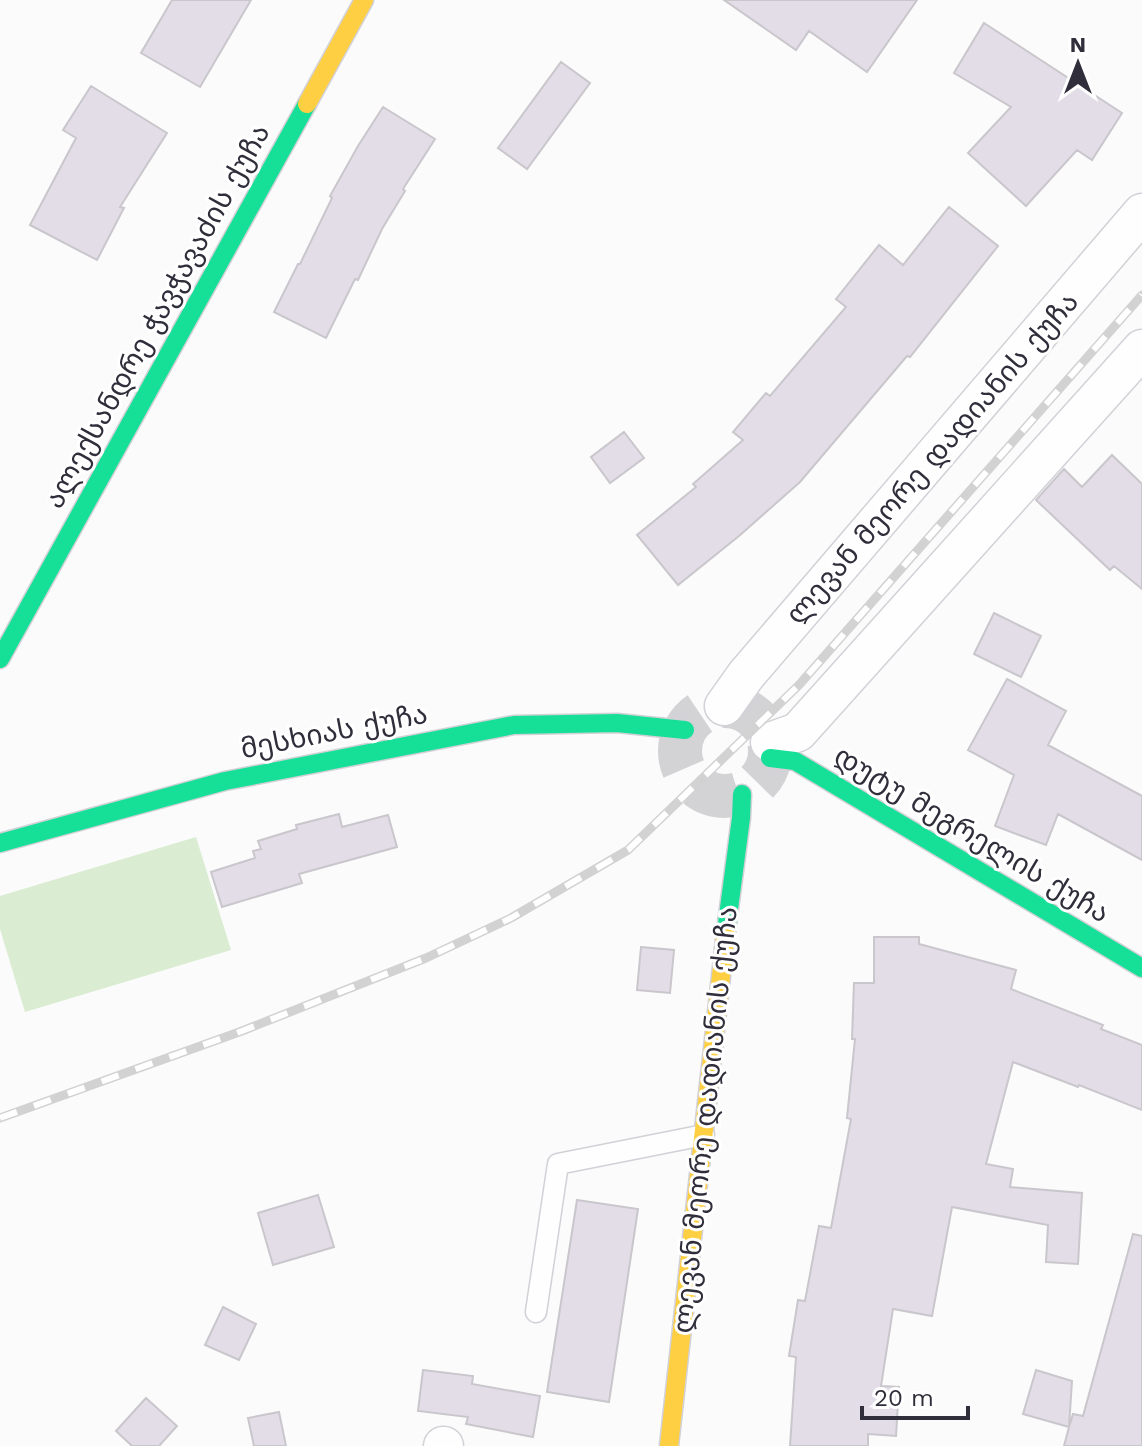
<svg xmlns="http://www.w3.org/2000/svg" width="1142" height="1446" viewBox="0 0 1142 1446" font-family="'Work Sans','Noto Sans Georgian',sans-serif">
  <style>
    .green { fill: #daecd1 }
    .building { fill: #e3dde8; stroke: #c9c6cc; stroke-width: 2 }
    .lines { fill: none; stroke-linecap: round; stroke-linejoin: round }
    .secondary-tunnel { stroke: #d3d2d5; stroke-width: 44; stroke-dasharray: 44 22; stroke-linecap: butt }
    .lane-casing { stroke: #d2d1d7; stroke-width: 23 }
    .street-casing { stroke: #d2d1d7; stroke-width: 41 }
    .fast-casing { stroke: #d2d1d7; stroke-width: 21 }
    .slow-casing { stroke: #d2d1d7; stroke-width: 21 }
    .lane { stroke: #fefefe; stroke-width: 20 }
    .street { stroke: #fefefe; stroke-width: 38 }
    .fast { stroke: #16e098; stroke-width: 18 }
    .slow { stroke: #ffcf43; stroke-width: 18 }
    .rail-casing { stroke: #d2d2d3; stroke-width: 9 }
    .rail { stroke: #fff; stroke-width: 6; stroke-dasharray: 18; stroke-linecap: butt }
    .labels { text-anchor: middle; dominant-baseline: central; stroke-width: 6; stroke-linejoin: round; paint-order: stroke }
    .street-label { font-size: 28px; fill: #312e3b; stroke: #fff }
  </style>
  <rect width="100%" height="100%" fill="#fbfbfb"/>
  <!-- green -->
  <path class="green" d="M 196,837 L 231,950 L 25,1012 L 0,929 L 0,896 Z"/>
  <!-- building -->
  <path class="building" d="M 172,0 L 251,0 L 200,87 L 141,53 Z
    M 724,0 L 917,0 L 867,72 L 809,31 L 796,50 Z
    M 984,23 L 1122,113 L 1092,160 L 1077,150 L 1026,206 L 968,153 L 1011,107 L 954,73 Z
    M 561,62 L 590,83 L 527,169 L 498,148 Z
    M 91,86 L 167,133 L 120,207 L 124,208 L 97,260 L 30,225 L 76,138 L 63,130 Z
    M 383,107 L 435,139 L 403,189 L 405,191 L 382,229 L 358,280 L 355,279 L 326,338 L 274,312 L 298,264 L 300,264 L 332,198 L 330,196 L 358,146 Z
    M 949,207 L 998,246 L 910,357 L 907,356 L 800,482 L 739,536 L 678,585 L 637,535 L 696,487 L 693,484 L 743,440 L 733,432 L 766,393 L 770,396 L 846,307 L 836,299 L 879,245 L 903,265 Z
    M 624,432 L 644,458 L 610,483 L 591,457 Z
    M 1112,455 L 1142,484 L 1142,589 L 1114,566 L 1110,570 L 1036,500 L 1064,469 L 1082,487 Z
    M 994,613 L 1041,636 L 1021,677 L 974,654 Z
    M 1007,679 L 1066,711 L 1048,745 L 1142,796 L 1142,860 L 1058,814 L 1046,845 L 995,826 L 1014,775 L 968,750 Z
    M 339,814 L 342,827 L 388,815 L 397,847 L 299,874 L 302,883 L 222,907 L 211,872 L 255,858 L 253,851 L 261,849 L 258,841 L 297,829 L 296,825 Z
    M 874,937 L 919,937 L 919,944 L 1016,970 L 1011,989 L 1103,1025 L 1101,1029 L 1142,1045 L 1142,1110 L 1079,1085 L 1078,1087 L 1013,1062 L 986,1164 L 1013,1169 L 1010,1187 L 1082,1193 L 1078,1264 L 1046,1262 L 1048,1225 L 952,1207 L 932,1316 L 893,1309 L 881,1386 L 899,1387 L 896,1436 L 868,1434 L 868,1446 L 790,1446 L 796,1357 L 789,1356 L 798,1300 L 805,1301 L 819,1226 L 831,1228 L 851,1119 L 847,1118 L 855,1039 L 852,1039 L 854,983 L 874,983 Z
    M 641,947 L 674,950 L 670,993 L 637,990 Z
    M 318,1195 L 334,1247 L 273,1265 L 258,1213 Z
    M 577,1200 L 638,1209 L 609,1402 L 547,1392 Z
    M 1133,1234 L 1142,1236 L 1142,1446 L 1064,1446 L 1069,1427 L 1023,1414 L 1036,1370 L 1072,1381 L 1069,1427 L 1073,1414 L 1083,1416 Z
    M 223,1307 L 256,1324 L 239,1360 L 205,1345 Z
    M 423,1370 L 473,1376 L 472,1384 L 540,1396 L 533,1437 L 466,1424 L 468,1417 L 418,1411 Z
    M 146,1398 L 177,1426 L 159,1446 L 132,1446 L 116,1431 Z
    M 279,1412 L 286,1446 L 254,1446 L 248,1418 Z"/>
  <g class="lines">
    <!-- secondary-tunnel -->
    <path class="secondary-tunnel" d="M680 751a45 45 0 1 1 90 0a45 45 0 1 1-90 0Z"/>
    <!-- lane casing -->
    <g class="lane-casing">
      <path id="lane" d="M 536,1312 L 558,1164 L 704,1135"/>
    </g>
    <!-- street casing -->
    <g class="street-casing">
      <path id="street" d="M 724,706 L 746,675 L 1142,213
        M 770,742 L 798,732 L 1142,349
        M 443,1446 L 444,1446"/>
    </g>
    <!-- fast casing -->
    <g class="fast-casing">
      <path id="fast" d="M 0,659 L 307,104
        M 770,758 L 795,761 L 1142,968
        M 0,843 L 225,781 L 514,725 L 617,723 L 685,730
        M 726,931 L 741,818 L 742,794"/>
    </g>
    <!-- slow casing -->
    <g class="slow-casing">
      <path id="slow" d="M 307,104 L 364,0
        M 669,1446 L 726,931"/>
    </g>
    <!-- lane -->
    <use href="#lane" class="lane"/>
    <!-- street -->
    <use href="#street" class="street"/>
    <!-- fast -->
    <use href="#fast" class="fast"/>
    <!-- slow -->
    <use href="#slow" class="slow"/>
    <!-- rail casing -->
    <g class="rail-casing">
      <path id="rail" d="M 0,1118 L 242,1031 L 426,958 L 511,918 L 628,850 L 799,685 L 1142,295"/>
    </g>
    <!-- rail -->
    <use href="#rail" class="rail"/>
  </g>
  <g class="labels">
    <!-- street labels -->
    <g class="street-label">
      <text transform="translate(157 316) rotate(-61)">ალექსანდრე ჭავჭავაძის ქუჩა</text>
      <text transform="translate(932 458) rotate(-49)">ლევან მეორე დადიანის ქუჩა</text>
      <text transform="translate(334 731) rotate(-11)">მესხიას ქუჩა</text>
      <text transform="translate(972 834) rotate(31)">დუტუ მეგრელის ქუჩა</text>
      <text transform="translate(705 1120) rotate(-84)">ლევან მეორე დადიანის ქუჩა</text>
    </g>
  </g>
  <!-- north arrow -->
  <g transform="translate(1078 64)" stroke="#ffffff" stroke-width="6" paint-order="stroke">
  <path d="M0-6L14 30L0 20L-14 30Z" fill="#312e3b"/>
  <text y="-12" font-size="22" font-weight="bold" text-anchor="middle" fill="#312e3b">N</text>
  </g>
  <!-- scale -->
  <path d="M862 1406v12h106v-12" fill="none" stroke="#312e3b" stroke-width="4"/>
  <text x="874" y="1406" font-size="24" fill="#312e3b" stroke="#ffffff" stroke-width="6" paint-order="stroke">20 m</text>
</svg>
